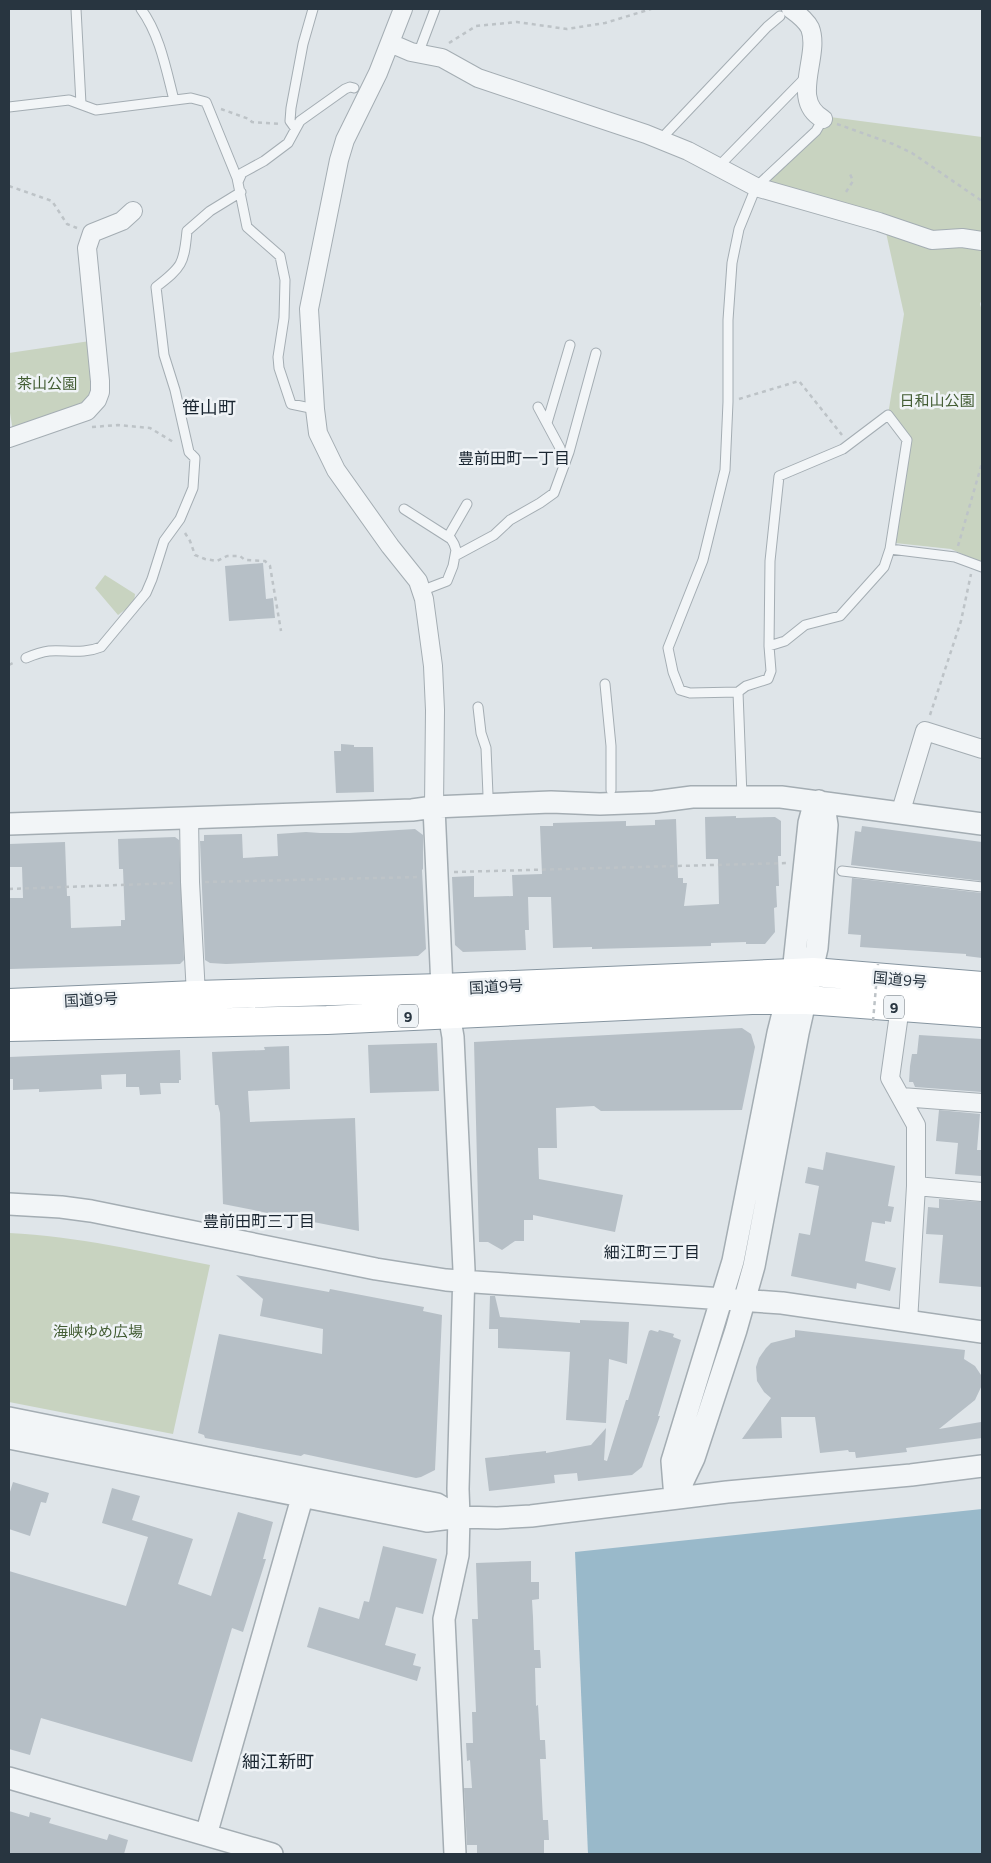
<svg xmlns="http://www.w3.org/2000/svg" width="991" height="1863" viewBox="0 0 991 1863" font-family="Commissioner,'Noto Sans JP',sans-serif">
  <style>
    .green { fill: #c8d3c0 }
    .water { fill: #99b9ca }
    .building { fill: #b6bfc6 }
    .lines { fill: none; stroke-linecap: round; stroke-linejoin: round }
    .service-casing { stroke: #a4adb3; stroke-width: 11 }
    .minor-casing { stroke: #a4adb3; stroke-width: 20 }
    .tertiary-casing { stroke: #a4adb3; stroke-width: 24 }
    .trunk-casing { stroke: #8695a0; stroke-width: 30 }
    .path { stroke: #bdc3c7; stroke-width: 2.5; stroke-dasharray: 4 4; stroke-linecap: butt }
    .service { stroke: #f2f5f7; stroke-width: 9 }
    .minor { stroke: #f2f5f7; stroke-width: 18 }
    .tertiary { stroke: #f2f5f7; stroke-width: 21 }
    .trunk { stroke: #fff; stroke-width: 28 }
    .path-bridge { stroke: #bdc3c7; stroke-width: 2.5; stroke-dasharray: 4 4; stroke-linecap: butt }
    .labels { text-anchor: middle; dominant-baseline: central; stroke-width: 5; stroke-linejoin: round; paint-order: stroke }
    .shield { fill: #eff3f6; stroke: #646e77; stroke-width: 1 }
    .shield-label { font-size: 14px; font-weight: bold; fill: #283540 }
    .park-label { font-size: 15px; fill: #435d34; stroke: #eff3f6 }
    .street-label { font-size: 15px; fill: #283540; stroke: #eff3f6 }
    .neighbourhood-label { font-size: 16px; fill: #1a2631; stroke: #eff3f6 }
    .quarter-label { font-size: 18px; fill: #1a2631; stroke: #eff3f6 }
  </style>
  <rect width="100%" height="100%" fill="#dfe5e9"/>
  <!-- green -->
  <path class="green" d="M 830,117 L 982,137 L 982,241 L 932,240 L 763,186 Z
    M 885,228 L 982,246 L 982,299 L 980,304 L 982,311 L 982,563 L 951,549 L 895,543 L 911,440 L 888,415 L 904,314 Z
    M 90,341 L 94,392 L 84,406 L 13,431 L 9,407 L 9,353 Z
    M 105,575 L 135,594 L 134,603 L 118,615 L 95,588 Z
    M 9,1233 C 77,1236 143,1252 210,1265 L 173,1434 L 9,1402 Z"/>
  <!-- water -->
  <path class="water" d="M 982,1509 L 982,1854 L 588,1854 L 575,1552 Z"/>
  <!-- building -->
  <path class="building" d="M 263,563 L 266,599 L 273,598 L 275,618 L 229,621 L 225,566 Z
    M 341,744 L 354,745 L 354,747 L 373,747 L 374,792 L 336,793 L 334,751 L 341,751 Z
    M 736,816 L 736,818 L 775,817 L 781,821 L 781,856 L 778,856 L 779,886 L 776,886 L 777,907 L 774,908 L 775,932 L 765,944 L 746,944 L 746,942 L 711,943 L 711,946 L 592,949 L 592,947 L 553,948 L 551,897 L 528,897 L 529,930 L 525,930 L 526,950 L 463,952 L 455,945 L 452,877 L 474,876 L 474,897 L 513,896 L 512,875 L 542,874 L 540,826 L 553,826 L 553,823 L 626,821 L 626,826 L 655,825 L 655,820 L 676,819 L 678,878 L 683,878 L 683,883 L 687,883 L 684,906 L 719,904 L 718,859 L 706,859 L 705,817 Z
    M 862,826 L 982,842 L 982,881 L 851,865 L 855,831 L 861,832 Z
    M 415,829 L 423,835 L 423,869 L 422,870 L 426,949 L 418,956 L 226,964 L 210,963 L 205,960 L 200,841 L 204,841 L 204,835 L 242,834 L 243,858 L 278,856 L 277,834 L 306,832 L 320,833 L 349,833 Z
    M 175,837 L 179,840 L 184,960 L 180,964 L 10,969 L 9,898 L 23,898 L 22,867 L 9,867 L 9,844 L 65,842 L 67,896 L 70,896 L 71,928 L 121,926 L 121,920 L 125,920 L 123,869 L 119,869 L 118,839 Z
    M 852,878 L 982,893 L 982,958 L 966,956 L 966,954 L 860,947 L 861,935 L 848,934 Z
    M 742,1028 L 751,1034 L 755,1047 L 742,1110 L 601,1111 L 594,1106 L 556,1108 L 557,1148 L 538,1148 L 539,1179 L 623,1195 L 615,1232 L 533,1215 L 533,1220 L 524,1220 L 524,1241 L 515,1241 L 502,1250 L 488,1242 L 479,1242 L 474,1042 Z
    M 919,1035 L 982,1039 L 982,1092 L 915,1087 L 913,1082 L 909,1082 L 910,1066 L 912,1054 L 917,1054 Z
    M 437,1043 L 439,1091 L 370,1093 L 368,1045 Z
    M 289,1046 L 290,1089 L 248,1091 L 250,1122 L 355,1118 L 359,1231 L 223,1204 L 220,1113 L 218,1105 L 215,1105 L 212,1052 L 265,1050 L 264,1047 Z
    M 180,1050 L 181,1080 L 179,1080 L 179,1083 L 160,1083 L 161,1094 L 140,1095 L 139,1087 L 126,1087 L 126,1074 L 101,1075 L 102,1089 L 39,1092 L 39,1089 L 13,1090 L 13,1079 L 9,1079 L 9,1057 Z
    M 939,1110 L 980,1114 L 977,1150 L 982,1150 L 981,1176 L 955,1174 L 958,1143 L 936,1141 Z
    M 826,1152 L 895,1166 L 888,1206 L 894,1207 L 891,1222 L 885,1221 L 885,1224 L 872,1222 L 865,1261 L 896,1268 L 890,1291 L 857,1283 L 856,1289 L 791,1276 L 799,1233 L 810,1235 L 819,1186 L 805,1183 L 808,1167 L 823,1170 Z
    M 939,1199 L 982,1202 L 982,1287 L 939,1283 L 943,1235 L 926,1234 L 928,1207 L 939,1208 Z
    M 236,1275 L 329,1292 L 330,1289 L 424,1307 L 423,1311 L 442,1315 L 435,1470 L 421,1477 L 416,1478 L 304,1454 L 301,1456 L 205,1438 L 204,1435 L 198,1433 L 219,1334 L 322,1354 L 323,1329 L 260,1316 L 263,1299 Z
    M 490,1296 L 495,1296 L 500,1317 L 580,1323 L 580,1320 L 629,1322 L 627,1364 L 609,1359 L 606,1423 L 566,1420 L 570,1352 L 498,1348 L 498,1329 L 489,1329 Z
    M 651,1330 L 658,1332 L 659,1330 L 674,1334 L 673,1337 L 681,1340 L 658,1416 L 660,1416 L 642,1467 L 632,1475 L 578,1481 L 577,1473 L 554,1475 L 555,1483 L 489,1491 L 485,1458 L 546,1451 L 546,1453 L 591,1445 L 606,1428 L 604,1460 L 607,1461 L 626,1400 L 628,1400 L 649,1331 Z
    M 795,1330 L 965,1350 L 964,1359 L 975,1366 L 981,1375 L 982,1385 L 975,1400 L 939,1429 L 981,1422 L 982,1438 L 906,1448 L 907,1452 L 856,1458 L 855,1452 L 849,1452 L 848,1450 L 820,1453 L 815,1417 L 781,1417 L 782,1438 L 742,1439 L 771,1398 L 764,1392 L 757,1381 L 756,1367 L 759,1358 L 766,1348 L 771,1343 L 795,1337 Z
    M 13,1482 L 49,1493 L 46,1503 L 41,1502 L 30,1536 L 9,1529 L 9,1495 Z
    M 112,1488 L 140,1496 L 132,1520 L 193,1539 L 178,1584 L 211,1596 L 238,1512 L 273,1522 L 263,1559 L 266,1559 L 243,1632 L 232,1628 L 192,1762 L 41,1718 L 30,1755 L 9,1749 L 9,1571 L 126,1606 L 148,1537 L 102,1523 Z
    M 383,1546 L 437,1559 L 423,1614 L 396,1607 L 385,1645 L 416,1654 L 413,1665 L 421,1667 L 417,1681 L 307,1647 L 319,1607 L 359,1619 L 364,1601 L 369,1602 Z
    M 531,1561 L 531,1582 L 539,1582 L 539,1599 L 532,1600 L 533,1617 L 534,1650 L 540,1650 L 541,1668 L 535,1668 L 536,1706 L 538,1705 L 540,1740 L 545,1740 L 546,1759 L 540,1759 L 543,1820 L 548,1820 L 549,1840 L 544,1840 L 544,1854 L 477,1854 L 477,1845 L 467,1845 L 464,1788 L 472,1788 L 470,1760 L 467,1761 L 466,1743 L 473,1743 L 472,1712 L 476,1712 L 472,1619 L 478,1619 L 476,1563 Z
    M 9,1811 L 29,1817 L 30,1812 L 51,1818 L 49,1823 L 107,1840 L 109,1834 L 128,1840 L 124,1854 L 9,1854 Z"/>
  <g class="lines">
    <!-- service casing -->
    <g class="service-casing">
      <path id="service" d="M 76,9 L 81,104
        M 141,9 C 160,35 166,69 174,100
        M 418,54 L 435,9
        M 9,107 L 69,100 L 96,110 L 191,98 L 206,102 L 237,178 L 247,227 L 280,256 L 285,280 L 284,318 L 278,357 L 279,368 L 291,404 L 315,409
        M 295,128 L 290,121 L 291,108 L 303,44 L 313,9
        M 660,140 L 767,27 L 780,16
        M 718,167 L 805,78
        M 238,182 L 242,173 L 264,161 L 288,143 L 300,121 L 345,89 L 350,87 L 354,88
        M 538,407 L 560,448 L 564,465
        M 547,423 L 570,345
        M 404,509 L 451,539 L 454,544 L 456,550 L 453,566 L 447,581 L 421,591
        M 448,537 L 467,504
        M 890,549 L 955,557 L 982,567
        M 455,556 L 494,535 L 510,520 L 540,503 L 554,493 L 569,452 L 596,353
        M 769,646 L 785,641 L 805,625 L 840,616 L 884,567 L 890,549 L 907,440 L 888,415 L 843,449 L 779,476 L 770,561 L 769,646 L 771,671 L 768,679 L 746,686 L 738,692 L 690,693 L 680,690 L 673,672 L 668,648 L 703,560 L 725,470 L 728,402 L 728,320 L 732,263 L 739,229 L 756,187 L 816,131 L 823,119
        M 26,658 C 33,655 41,652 49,651 C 68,650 84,654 101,647 L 146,593 L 152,579 L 164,541 L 180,519 L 193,488 L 195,458 L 189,452 L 175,390 L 164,355 L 156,287 C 182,267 184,264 187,231 L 210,211 L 241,192
        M 605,684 L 611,746 L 611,790
        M 738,692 L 742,797
        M 478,707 L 481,733 L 486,748 L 488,795
        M 842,871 L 982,887"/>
    </g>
    <!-- minor casing -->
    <g class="minor-casing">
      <path id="minor" d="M 403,9 L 378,73 L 345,140 L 339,160 L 309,309 L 315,409 L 318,433 L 336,470 L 390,546 L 418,581 L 424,599 L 433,666 L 435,710 L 434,807
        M 791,9 C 798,14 806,20 810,28 C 821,56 789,100 823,119
        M 390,43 L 411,52 L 442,58 L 478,78 L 646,134 L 688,151 L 756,187 L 879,222 L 932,240 L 962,238 L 982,241
        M 9,438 L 87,411 L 97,400 L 100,392 L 100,381 L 87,248 L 92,233 L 122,221 L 133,211
        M 900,814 L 925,731 L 982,749
        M 189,817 L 190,882 L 196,995
        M 900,1007 L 890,1078 L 916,1125 L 916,1186 L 908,1322
        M 901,1097 L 982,1103
        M 916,1186 L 982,1192"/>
    </g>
    <!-- tertiary casing -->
    <g class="tertiary-casing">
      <path id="tertiary" d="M 434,807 L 442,988 L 449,1014 L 453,1037 L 464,1270 L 458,1489 L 459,1517 L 458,1555 L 444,1619 L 455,1854
        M 9,824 L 412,810 L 434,807 L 551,802 L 600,804 L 654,802 L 692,797 L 781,797 L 982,824
        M 9,1204 L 61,1207 L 91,1211 L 376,1269 L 446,1280 L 782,1303 L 982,1332
        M 9,1418 L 437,1504 L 459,1517
        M 9,1438 L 427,1521 L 459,1517 L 497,1518 L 531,1516 L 727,1492 L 911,1475 L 982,1466
        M 675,1498 L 694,1458 L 736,1330 L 754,1266 L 798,1033 L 817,948 L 827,825 L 825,812 L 819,801
        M 675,1498 L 672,1461 L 733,1261 L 778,1033 L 793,973 L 809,823 L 812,812 L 819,801
        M 9,1778 L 272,1854
        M 206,1835 L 306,1484"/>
    </g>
    <!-- trunk casing -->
    <g class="trunk-casing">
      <path id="trunk" d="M 9,1003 L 196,995 L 442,988 L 793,973 L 813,972 L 982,986
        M 9,1027 L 327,1020 L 752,1000 L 807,1000 L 982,1013"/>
    </g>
    <!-- path -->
    <path class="path" d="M 449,43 L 476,26 L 517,22 L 567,29 L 605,23 L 651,9
      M 221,109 L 249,119 L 252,122 L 280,124
      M 837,124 L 893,144 L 912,153 L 982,201
      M 9,186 L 52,201 L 67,224 L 77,228
      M 846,192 L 853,181 L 850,174
      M 739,399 L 799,381 L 842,435
      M 92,427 L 118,425 L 150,428 L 175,443
      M 185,533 L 190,541 L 195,555 L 205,559 L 217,561 L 227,556 L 240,556 L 245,560 L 265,561 L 270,566 L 281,631
      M 958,546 L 982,463
      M 9,665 L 15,662
      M 930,715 L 961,621 L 971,574
      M 454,872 L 788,863
      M 205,882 L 420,877
      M 9,889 L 175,883"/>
    <!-- service -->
    <use href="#service" class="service"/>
    <!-- minor -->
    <use href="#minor" class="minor"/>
    <!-- tertiary -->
    <use href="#tertiary" class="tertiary"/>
    <!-- trunk -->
    <use href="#trunk" class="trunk"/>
    <!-- path-bridge -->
    <path class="path-bridge" d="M 873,1021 L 878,964"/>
  </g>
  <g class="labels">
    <!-- shield labels -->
    <g class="shield">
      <rect x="884" y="995.5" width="20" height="23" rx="4"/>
      <rect x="398" y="1004.5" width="20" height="23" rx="4"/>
    </g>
    <g class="shield-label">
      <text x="894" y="1007">9</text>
      <text x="408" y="1016">9</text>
    </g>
    <!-- park labels -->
    <g class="park-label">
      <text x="47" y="383">茶山公園</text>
      <text x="937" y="400">日和山公園</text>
      <text x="98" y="1331">海峡ゆめ広場</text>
    </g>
    <!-- street labels -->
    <g class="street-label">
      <text transform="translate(900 979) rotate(5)">国道9号</text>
      <text transform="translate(496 986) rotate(-3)">国道9号</text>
      <text transform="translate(91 999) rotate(-3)">国道9号</text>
    </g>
    <!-- neighbourhood labels -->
    <g class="neighbourhood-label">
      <text x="514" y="457">豊前田町一丁目</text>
      <text x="259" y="1220">豊前田町三丁目</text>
      <text x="652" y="1251">細江町三丁目</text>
    </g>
    <!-- quarter labels -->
    <g class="quarter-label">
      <text x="209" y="407">笹山町</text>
      <text x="278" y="1761">細江新町</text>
    </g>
  </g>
  <!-- border -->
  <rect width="991" height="1863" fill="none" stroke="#283540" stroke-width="20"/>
</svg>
